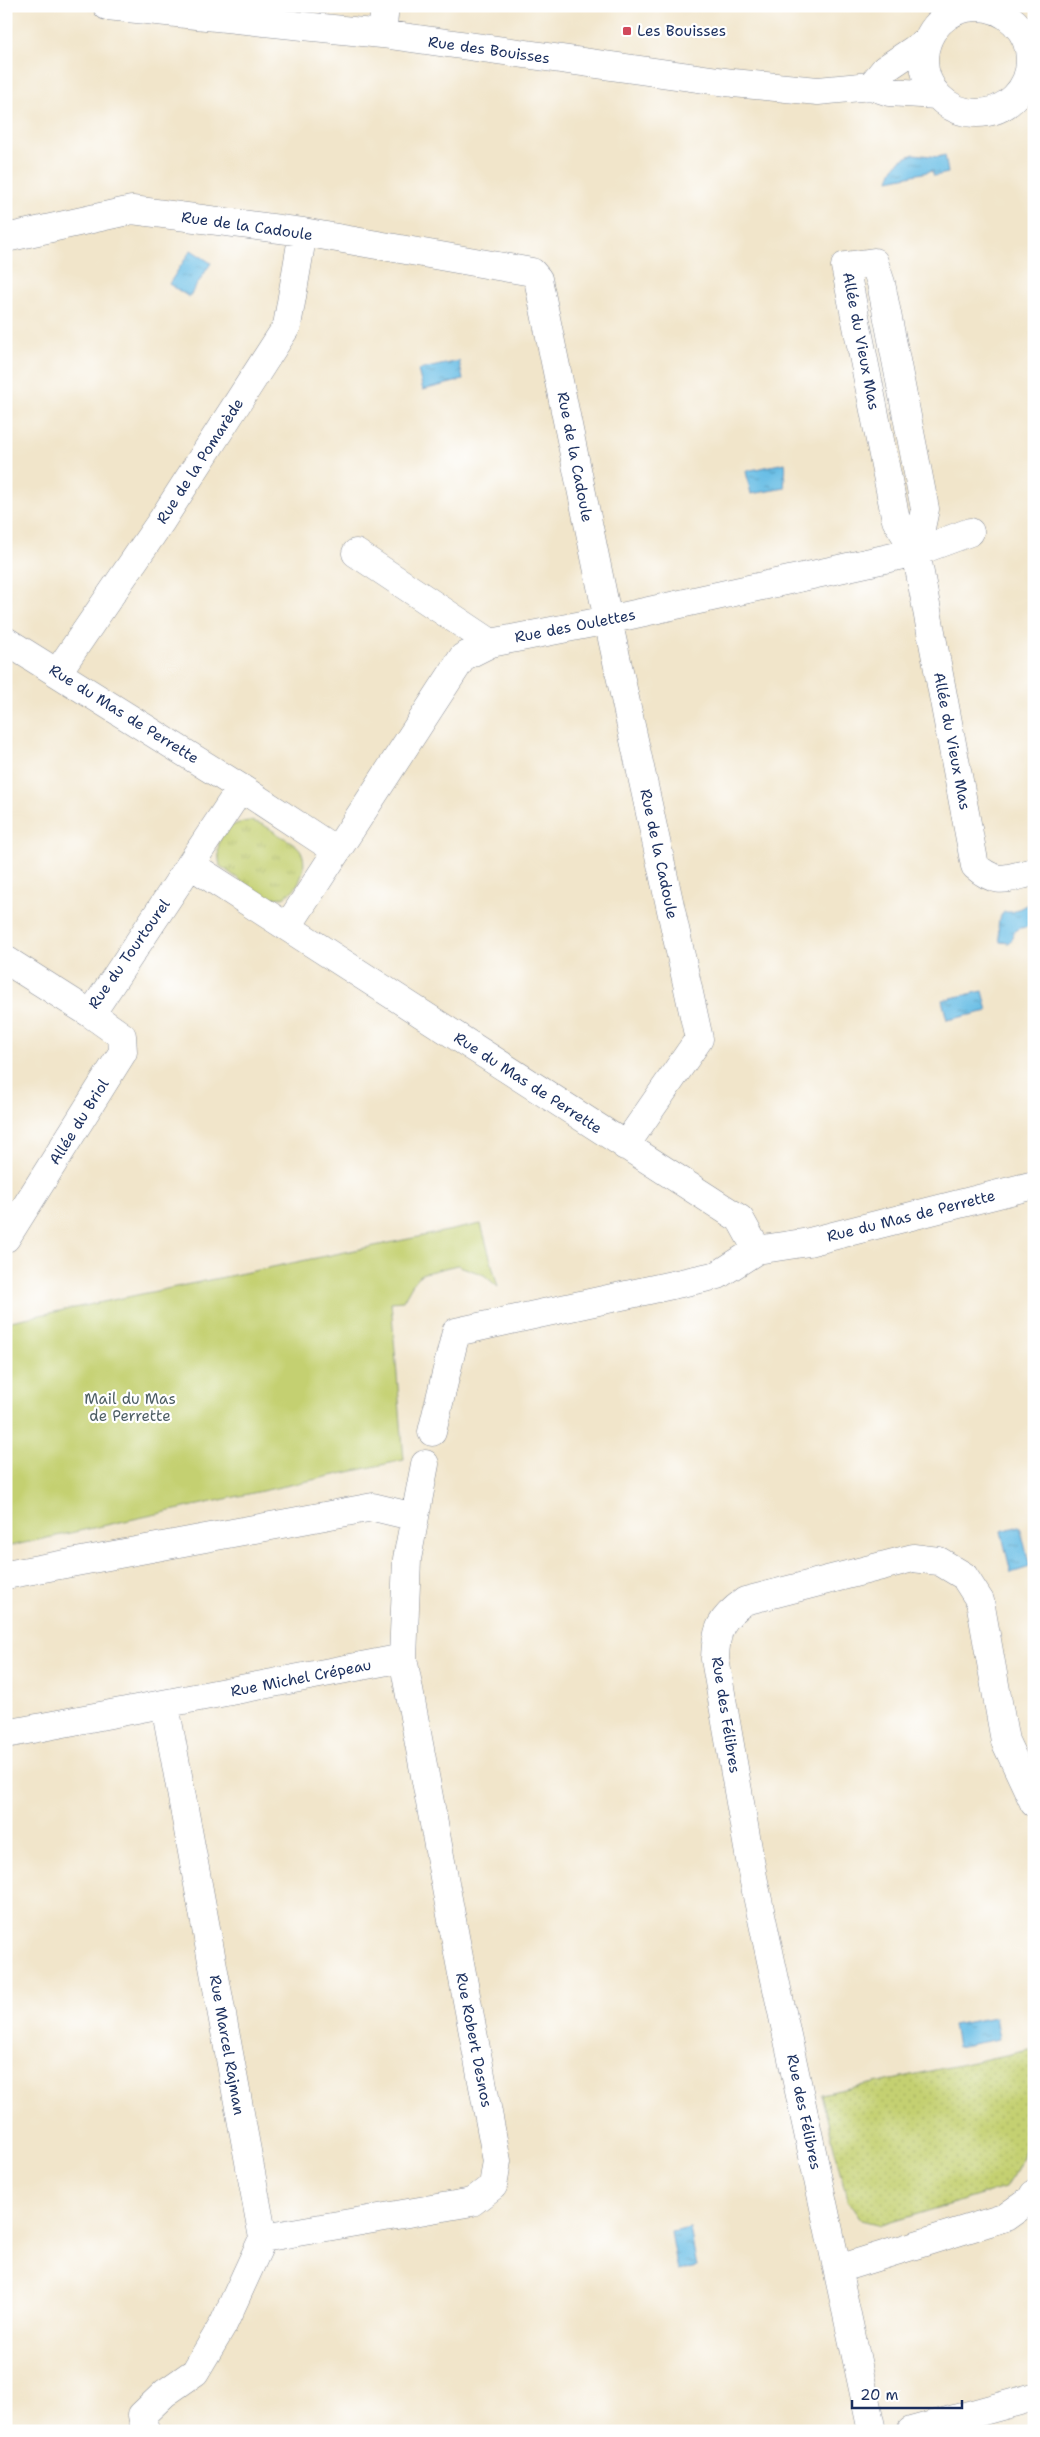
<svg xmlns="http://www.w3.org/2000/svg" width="1040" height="2437" viewBox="0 0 1040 2437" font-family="'Shantell Sans',sans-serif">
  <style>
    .grass { fill: url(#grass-tufts); stroke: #708068 }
    .park { fill: #c4d071; stroke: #708068 }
    .garden { fill: url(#garden-dots); stroke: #708068 }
    .water { fill: url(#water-ripples); stroke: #4276a2 }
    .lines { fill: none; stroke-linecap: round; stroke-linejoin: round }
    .minor-casing { stroke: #868a94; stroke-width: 29 }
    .minor { stroke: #fff; stroke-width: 28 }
    .poi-dot { fill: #d1495b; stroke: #fff; stroke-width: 2 }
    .labels { text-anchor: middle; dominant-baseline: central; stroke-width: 4.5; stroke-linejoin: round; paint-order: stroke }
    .poi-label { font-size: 15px; fill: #1b2f5e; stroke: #fff; text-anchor: start }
    .street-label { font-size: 15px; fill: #1b2f5e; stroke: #fff }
    .park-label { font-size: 15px; fill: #4e5f64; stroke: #fff }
  </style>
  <defs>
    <pattern id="grass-tufts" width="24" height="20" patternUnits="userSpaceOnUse" patternTransform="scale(1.25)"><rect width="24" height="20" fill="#c4d071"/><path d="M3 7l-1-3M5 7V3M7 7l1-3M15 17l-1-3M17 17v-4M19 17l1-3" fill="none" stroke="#a8b364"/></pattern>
    <pattern id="garden-dots" width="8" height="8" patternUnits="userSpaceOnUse" patternTransform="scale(1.25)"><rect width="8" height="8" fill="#c4d071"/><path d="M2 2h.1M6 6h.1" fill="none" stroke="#a8b364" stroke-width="1.8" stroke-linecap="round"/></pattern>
    <pattern id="water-ripples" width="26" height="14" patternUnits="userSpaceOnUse" patternTransform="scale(1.25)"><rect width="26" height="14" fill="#69bee5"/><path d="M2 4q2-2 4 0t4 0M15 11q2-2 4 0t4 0" fill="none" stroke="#569bbd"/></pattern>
  </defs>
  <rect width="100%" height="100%" fill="#fff"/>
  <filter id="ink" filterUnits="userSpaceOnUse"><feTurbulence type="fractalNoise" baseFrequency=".02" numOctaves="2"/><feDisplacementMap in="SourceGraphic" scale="10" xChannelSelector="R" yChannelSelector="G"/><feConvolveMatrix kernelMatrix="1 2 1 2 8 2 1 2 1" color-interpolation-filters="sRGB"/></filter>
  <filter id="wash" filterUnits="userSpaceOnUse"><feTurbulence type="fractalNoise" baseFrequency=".0096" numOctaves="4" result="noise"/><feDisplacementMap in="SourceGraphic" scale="20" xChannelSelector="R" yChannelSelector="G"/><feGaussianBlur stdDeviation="1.12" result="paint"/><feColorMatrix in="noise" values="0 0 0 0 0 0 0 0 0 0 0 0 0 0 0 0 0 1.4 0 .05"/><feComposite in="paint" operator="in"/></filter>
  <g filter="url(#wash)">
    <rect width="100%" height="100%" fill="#f1e5ca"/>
    <!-- grass -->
    <path class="grass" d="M 249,821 C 261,822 269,828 279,835 C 286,839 297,844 301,851 C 311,870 293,905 268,897 C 255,892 232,874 220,866 C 215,839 220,825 249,821 Z"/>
    <!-- park -->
    <path class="park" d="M 481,1224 L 498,1287 L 484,1275 L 457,1265 L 421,1274 L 412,1285 L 403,1301 L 391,1302 L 404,1460 L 6,1547 L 6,1322 Z"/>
    <!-- garden -->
    <path class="garden" d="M 1034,2049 C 1034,2086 1033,2130 1019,2165 C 1016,2173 1009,2180 1005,2188 L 881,2225 L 861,2220 L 847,2200 L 821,2094 Z"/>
    <!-- water -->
    <path class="water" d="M 914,154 L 938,157 L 945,155 L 948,173 L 934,176 L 932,171 L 889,180 C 893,164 899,160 914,154 Z
      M 191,250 L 211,263 L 189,297 L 169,284 Z
      M 459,361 L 463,380 L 423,390 L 418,370 Z
      M 785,463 C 787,472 783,478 785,488 L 751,494 L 746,471 Z
      M 1028,904 L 1034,904 L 1034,926 L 1020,928 L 1014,932 L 1013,938 L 1009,943 L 1000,942 C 999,931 995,921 1004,912 L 1013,912 Z
      M 983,991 L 988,1011 L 947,1020 L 942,1000 Z
      M 1020,1526 L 1030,1567 L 1011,1573 L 1001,1531 Z
      M 995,2017 L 999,2039 L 957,2047 L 953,2025 Z
      M 690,2228 L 697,2267 L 678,2271 L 671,2232 Z"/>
  </g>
  <g filter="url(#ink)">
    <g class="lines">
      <!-- minor casing -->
      <g class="minor-casing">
        <path id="minor" d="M 107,6 L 382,34 L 733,83 L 818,91 L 871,86 L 889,92 L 937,95
          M924 60a53 53 0 1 1 106 0a53 53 0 1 1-106 0Z
          M 382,34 L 385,6
          M 871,86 L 885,69 L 928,40
          M 6,238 L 132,210 L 303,232 L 532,272 L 538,279 L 608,620 L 699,1039 L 625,1146
          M 916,552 L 925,509 L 881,283 L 874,262 L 845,266 L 896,520 L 916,552 L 975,866 C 998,886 1006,878 1034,872
          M 356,553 L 491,643
          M 6,641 L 241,788 L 337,851
          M 57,673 L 162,520 L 287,326 L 303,232
          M 191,865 L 740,1219 L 757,1250 L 809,1242 L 1034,1185
          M 288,926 L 463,657 L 491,643 L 608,620 L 916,552 L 970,532
          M 6,960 L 91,1014 L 241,788
          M 6,1238 L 123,1052 L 122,1036 L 91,1014
          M 432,1432 L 456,1332 L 718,1275 L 757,1250
          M 6,1575 L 373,1507 L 415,1517
          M 6,1734 L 403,1658 L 407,1559 L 425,1464
          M 263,2238 L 472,2202 L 493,2186 L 497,2161 L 403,1658
          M 838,2269 L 1006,2217 L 1031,2199 L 1034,2194
          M 145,2431 L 142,2415 L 165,2393 L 195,2372 L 223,2325 L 263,2238 L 165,1705
          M 872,2431 L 753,1877 L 715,1659 C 716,1629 720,1619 745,1601 L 913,1558 L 939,1561 L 964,1576 L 980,1601 L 1005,1741 L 1034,1803
          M 911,2431 L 1034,2397"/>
      </g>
      <!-- minor -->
      <use href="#minor" class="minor"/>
    </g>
  </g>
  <!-- markers -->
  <rect class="poi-dot" x="622" y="26" width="10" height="10" rx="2.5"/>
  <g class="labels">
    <!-- poi labels -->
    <g class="poi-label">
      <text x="637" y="31">Les Bouisses</text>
    </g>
    <!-- street labels -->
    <g class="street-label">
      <text transform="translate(489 50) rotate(8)">Rue des Bouisses</text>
      <text transform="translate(247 226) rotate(8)">Rue de la Cadoule</text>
      <text transform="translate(861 341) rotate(79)">Allée du Vieux Mas</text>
      <text transform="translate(575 457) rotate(79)">Rue de la Cadoule</text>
      <text transform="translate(200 461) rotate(-57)">Rue de la Pomarède</text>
      <text transform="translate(575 626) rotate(-11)">Rue des Oulettes</text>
      <text transform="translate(124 714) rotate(32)">Rue du Mas de Perrette</text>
      <text transform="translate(952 741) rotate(79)">Allée du Vieux Mas</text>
      <text transform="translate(659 854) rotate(78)">Rue de la Cadoule</text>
      <text transform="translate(129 954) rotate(-55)">Rue du Tourtourel</text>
      <text transform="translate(528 1083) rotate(33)">Rue du Mas de Perrette</text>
      <text transform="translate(79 1122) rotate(-58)">Allée du Briol</text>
      <text transform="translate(911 1216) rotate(-14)">Rue du Mas de Perrette</text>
      <text transform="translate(301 1678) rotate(-11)">Rue Michel Crépeau</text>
      <text transform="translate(726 1715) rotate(81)">Rue des Félibres</text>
      <text transform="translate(474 2040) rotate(79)">Rue Robert Desnos</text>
      <text transform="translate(227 2045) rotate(80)">Rue Marcel Rajman</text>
      <text transform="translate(804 2112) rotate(78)">Rue des Félibres</text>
    </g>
    <!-- park labels -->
    <g class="park-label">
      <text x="130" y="1399">Mail du Mas<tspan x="130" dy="17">de Perrette</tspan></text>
    </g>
  </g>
  <!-- margin -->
  <rect width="1040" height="2437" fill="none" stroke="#fff" stroke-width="25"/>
  <!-- scale -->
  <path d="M852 2400v8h110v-8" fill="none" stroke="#1b2f5e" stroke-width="2.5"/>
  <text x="860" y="2400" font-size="15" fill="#1b2f5e" stroke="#ffffff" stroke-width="4" paint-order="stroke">20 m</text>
</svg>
